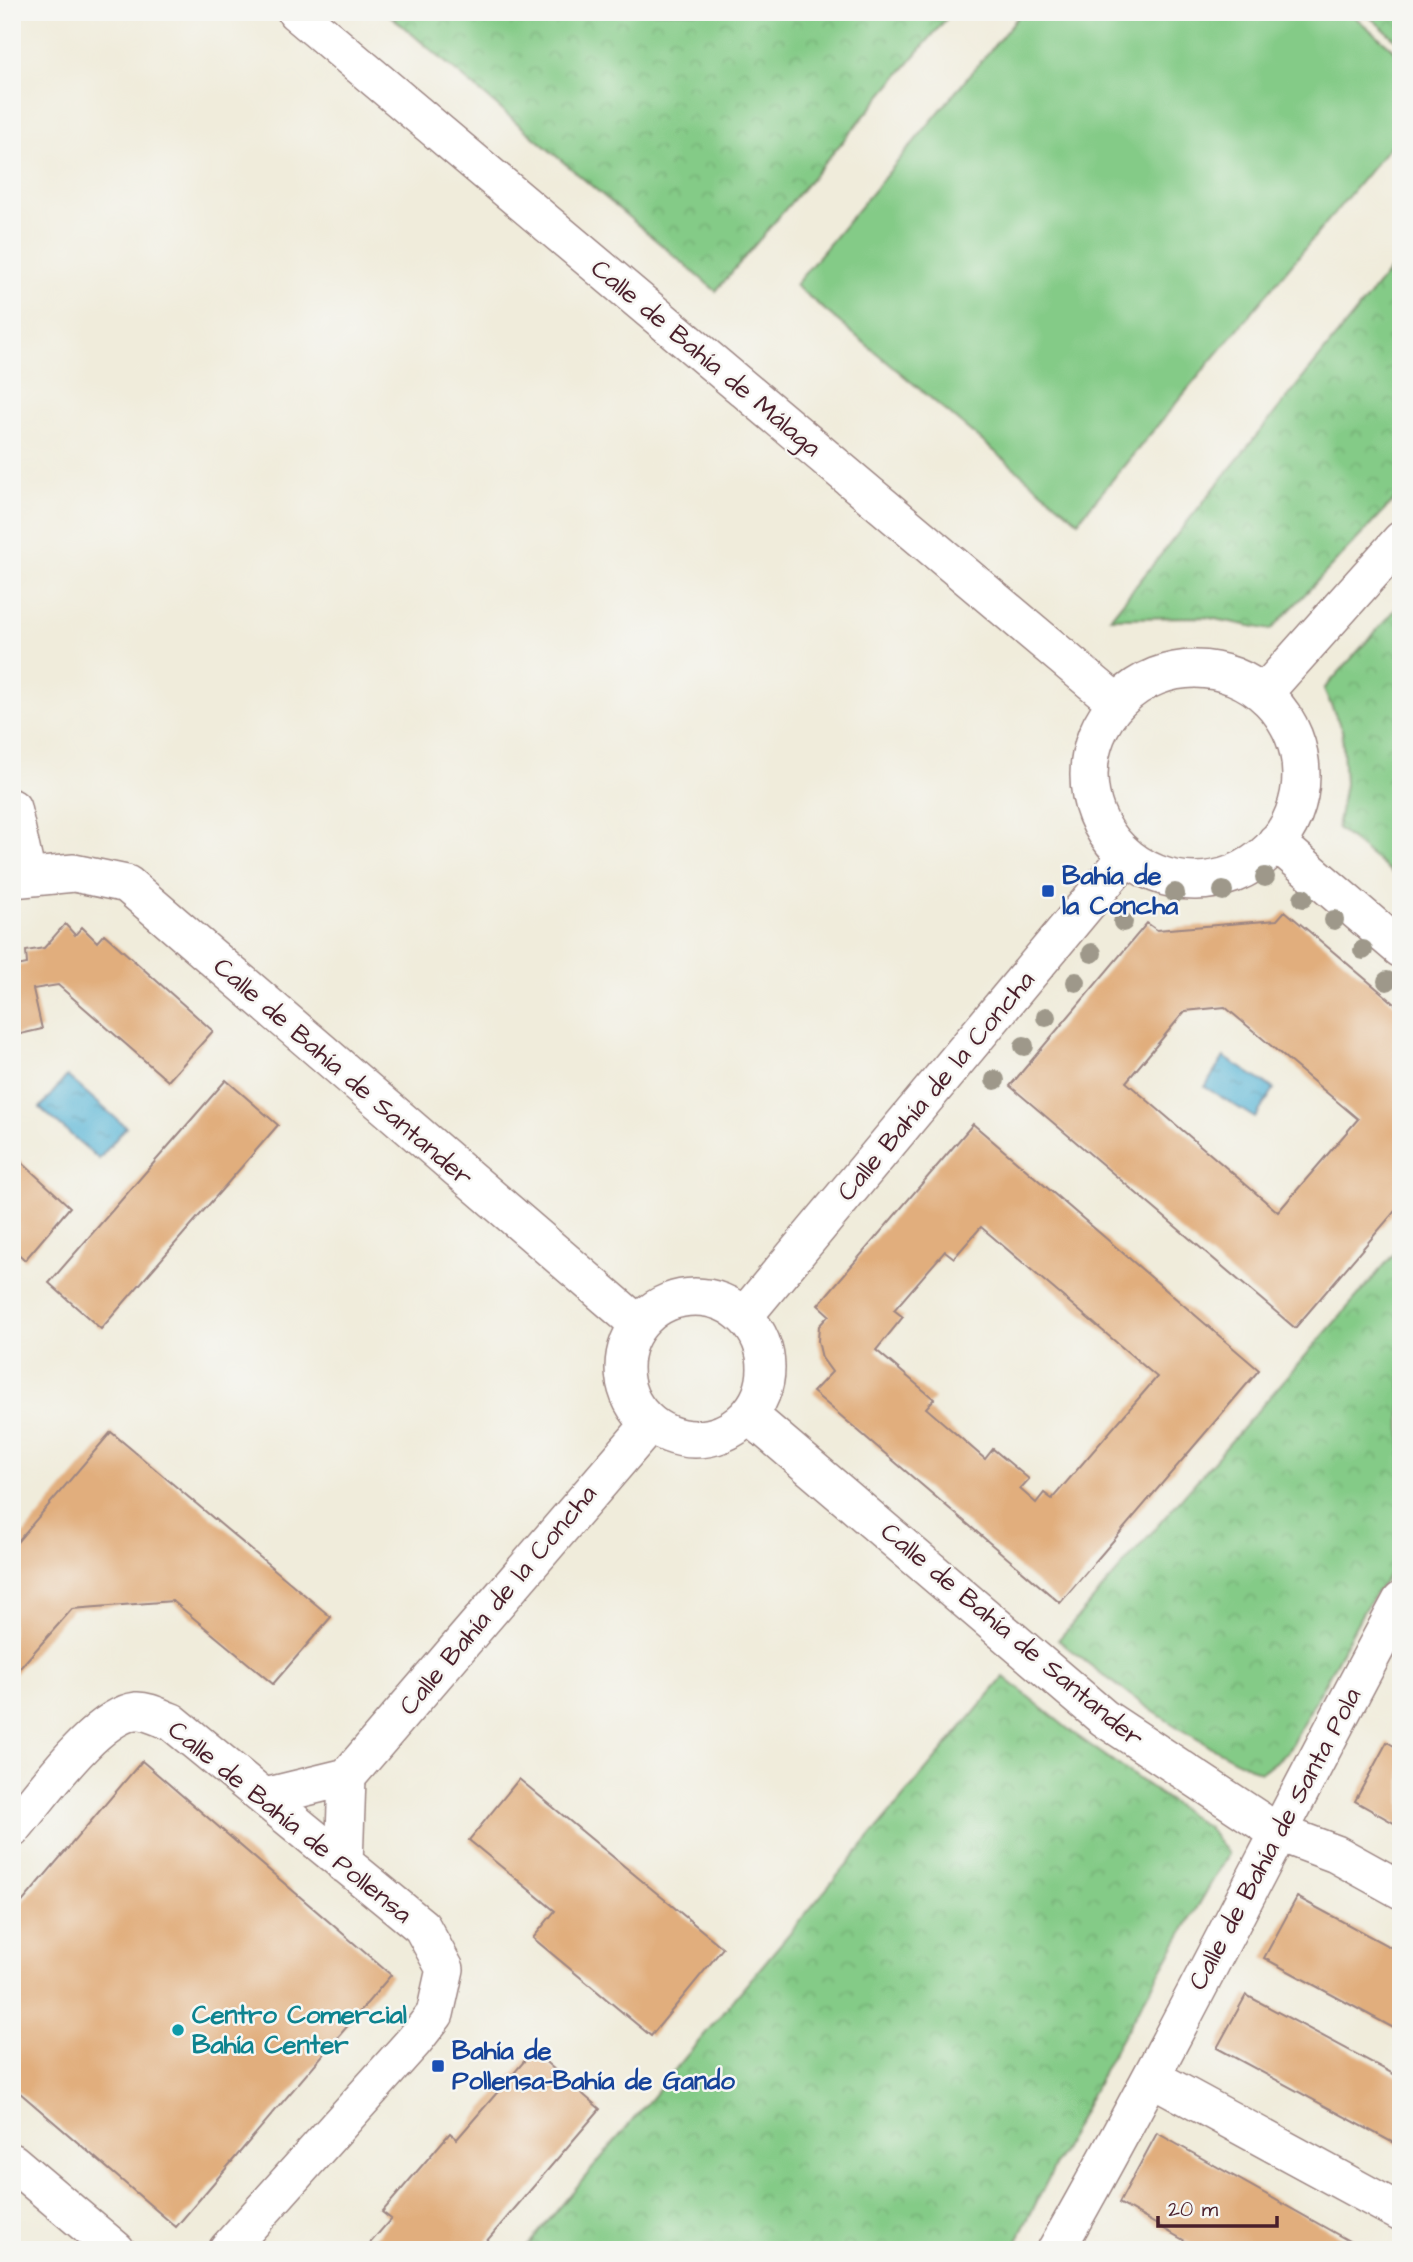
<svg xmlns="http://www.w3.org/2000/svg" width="1413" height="2262" viewBox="0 0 1413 2262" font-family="'Architects Daughter',sans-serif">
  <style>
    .park { fill: url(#park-crowns); stroke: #677559; stroke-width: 2 }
    .garden { fill: #84cb87; stroke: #677559; stroke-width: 2 }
    .water { fill: url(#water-ripples); stroke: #516a80; stroke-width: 2 }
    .building { fill: #e1ae7d; fill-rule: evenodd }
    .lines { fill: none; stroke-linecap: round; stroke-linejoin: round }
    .minor-casing { stroke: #9d8683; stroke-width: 40 }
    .minor { stroke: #fff; stroke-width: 37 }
    .tree { fill: #9e988a }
    .transit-dot { fill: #1a4fb4; stroke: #f6f6f2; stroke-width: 2.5 }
    .culture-dot { fill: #0f9aa8; stroke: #f6f6f2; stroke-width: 2.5 }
    .labels { text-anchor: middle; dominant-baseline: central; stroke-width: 5; stroke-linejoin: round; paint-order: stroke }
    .street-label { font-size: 26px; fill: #4a1f2b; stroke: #f6f6f2 }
    .transit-label { font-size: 26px; font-weight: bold; fill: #164399; stroke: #f6f6f2; text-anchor: start }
    .culture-label { font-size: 26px; font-weight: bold; fill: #0d838f; stroke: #f6f6f2; text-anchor: start }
  </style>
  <defs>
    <pattern id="park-crowns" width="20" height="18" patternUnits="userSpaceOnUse" patternTransform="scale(1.75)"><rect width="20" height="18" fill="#84cb87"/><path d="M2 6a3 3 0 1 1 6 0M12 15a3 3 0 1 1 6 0" fill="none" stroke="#74ae75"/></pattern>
    <pattern id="water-ripples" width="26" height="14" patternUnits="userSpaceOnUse" patternTransform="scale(1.75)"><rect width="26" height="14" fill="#58b5d6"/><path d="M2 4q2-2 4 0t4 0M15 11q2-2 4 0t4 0" fill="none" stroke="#4b93ae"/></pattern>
  </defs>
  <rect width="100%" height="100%" fill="#f6f6f2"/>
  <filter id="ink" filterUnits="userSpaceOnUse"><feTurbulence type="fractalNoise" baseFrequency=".0143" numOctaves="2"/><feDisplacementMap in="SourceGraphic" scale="14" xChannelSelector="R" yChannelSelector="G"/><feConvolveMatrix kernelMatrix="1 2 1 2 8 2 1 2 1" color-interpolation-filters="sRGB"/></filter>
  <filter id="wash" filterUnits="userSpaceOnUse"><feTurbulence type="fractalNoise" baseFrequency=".00686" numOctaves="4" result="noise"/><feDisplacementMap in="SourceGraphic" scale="28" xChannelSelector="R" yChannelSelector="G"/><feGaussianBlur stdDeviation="1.57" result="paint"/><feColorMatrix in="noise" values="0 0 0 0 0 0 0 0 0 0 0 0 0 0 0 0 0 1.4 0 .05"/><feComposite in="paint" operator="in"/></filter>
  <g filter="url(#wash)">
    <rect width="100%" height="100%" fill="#f0ecdb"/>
    <!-- park -->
    <path class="park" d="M 386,12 L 952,12 L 716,291 Z
      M 1364,12 L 1401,12 L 1401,44 Z
      M 1401,256 L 1401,493 L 1271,630 L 1205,617 L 1110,618 Z
      M 1401,603 L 1401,880 L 1337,828 L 1345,784 L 1342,730 L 1324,689 Z
      M 1401,1246 L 1401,1557 L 1363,1612 L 1287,1753 L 1261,1772 C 1184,1738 1124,1692 1058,1640 Z
      M 1004,1677 L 1073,1733 L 1208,1828 L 1228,1854 L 1109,2060 L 1012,2250 L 524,2250 Z"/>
    <!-- garden -->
    <path class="garden" d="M 1022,12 L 1349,12 L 1401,56 L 1401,133 L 1078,521 L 795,285 Z"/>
    <!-- water -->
    <path class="water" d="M 1224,1057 L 1274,1089 L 1255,1118 L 1205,1087 Z
      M 67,1076 L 126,1127 L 99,1159 L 40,1108 Z"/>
    <g id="blocks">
      <!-- building -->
      <path class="building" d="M 1285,911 L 1401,1009 L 1401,1204 L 1295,1328 L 1010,1086 L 1147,923 L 1157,930 L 1277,920 ZM 1225,1007 L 1358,1119 L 1278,1212 L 1126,1082 L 1185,1011 Z
        M 65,924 L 75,935 L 82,927 L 97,942 L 104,934 L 213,1031 L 168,1081 L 58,985 L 33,989 L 42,1029 L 12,1036 L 12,967 L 27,964 L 26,951 L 44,948 Z
        M 226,1080 L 278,1125 L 101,1329 L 49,1283 Z
        M 973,1124 L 1259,1370 L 1060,1603 L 813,1392 L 832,1372 L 822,1358 L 818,1341 L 819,1326 L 829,1315 L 818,1305 ZM 981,1227 L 1157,1377 L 1052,1499 L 1044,1493 L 1036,1503 L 1020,1489 L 1029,1479 L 993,1449 L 985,1459 L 926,1408 L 934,1399 L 876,1350 L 903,1317 L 894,1310 L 945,1251 L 954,1258 Z
        M 16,1157 L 70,1207 L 25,1260 L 12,1248 L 12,1162 Z
        M 111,1432 L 331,1617 L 273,1684 L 173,1601 L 72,1609 L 12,1677 L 12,1548 Z
        M 1387,1742 L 1401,1750 L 1401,1827 L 1355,1801 Z
        M 142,1761 L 391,1975 L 176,2227 L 12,2086 L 12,1914 Z
        M 519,1779 L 723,1948 L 651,2036 L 533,1938 L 555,1911 L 469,1840 Z
        M 1297,1897 L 1401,1953 L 1401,2032 L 1264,1958 Z
        M 1246,1995 L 1401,2078 L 1401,2147 L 1217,2048 Z
        M 533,2051 L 600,2109 L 479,2250 L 364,2250 L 391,2219 L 382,2212 L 450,2133 L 457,2139 Z
        M 1157,2133 L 1365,2250 L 1201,2250 L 1119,2203 Z"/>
    </g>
  </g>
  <g filter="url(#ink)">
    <use href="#blocks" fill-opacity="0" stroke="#9d8683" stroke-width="2"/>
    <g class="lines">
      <!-- minor casing -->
      <g class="minor-casing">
        <path id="minor" d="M 296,12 L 1117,703
          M1089 775a106 106 0 1 1 212 0a106 106 0 1 1-212 0Z
          M 1264,693 L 1401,540
          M 12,808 L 27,876
          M 1276,842 L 1401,949
          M 12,879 L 74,873 L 127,884 L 638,1324
          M624 1368a71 71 0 1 1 142 0a71 71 0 1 1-142 0Z
          M 744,1316 L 1127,856
          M 750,1416 L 1104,1718 L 1277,1832 L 1336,1854 L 1401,1890
          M 265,1797 L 347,1777 L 650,1424
          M 12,1829 C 40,1797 95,1716 136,1711 C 147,1710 161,1718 172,1722 L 422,1927 L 445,1969 L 435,2014 L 414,2041 L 227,2250
          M 344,1864 L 347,1777
          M 1151,2077 L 1401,2213
          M 12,2162 L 116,2250
          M 1056,2250 C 1177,2037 1284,1817 1401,1601"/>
      </g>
      <!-- minor -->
      <use href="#minor" class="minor"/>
    </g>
    <!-- trees -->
    <g class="tree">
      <circle cx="1265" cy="877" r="10"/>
      <circle cx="1223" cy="891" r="10"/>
      <circle cx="1175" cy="893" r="10"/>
      <circle cx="1303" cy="898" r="10"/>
      <circle cx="1334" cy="920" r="10"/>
      <circle cx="1123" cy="922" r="10"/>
      <circle cx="1363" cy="950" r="10"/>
      <circle cx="1092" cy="953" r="10"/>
      <circle cx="1387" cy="981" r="10"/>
      <circle cx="1076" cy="982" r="10"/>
      <circle cx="1046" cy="1017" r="10"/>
      <circle cx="1024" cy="1046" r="10"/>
      <circle cx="995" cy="1080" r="10"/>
    </g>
  </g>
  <!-- markers -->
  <g class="transit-dot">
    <rect x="1041" y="884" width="14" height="14" rx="3.5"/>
    <rect x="431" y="2059" width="14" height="14" rx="3.5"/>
  </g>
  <circle class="culture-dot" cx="178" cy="2030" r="7"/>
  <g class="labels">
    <!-- street labels -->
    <g class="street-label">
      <text transform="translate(706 358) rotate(40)">Calle de Bahía de Málaga</text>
      <text transform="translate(343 1072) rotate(41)">Calle de Bahía de Santander</text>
      <text transform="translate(936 1086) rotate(-50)">Calle Bahía de la Concha</text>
      <text transform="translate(498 1600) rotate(-50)">Calle Bahía de la Concha</text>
      <text transform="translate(1012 1635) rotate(40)">Calle de Bahía de Santander</text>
      <text transform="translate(290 1822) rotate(39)">Calle de Bahía de Pollensa</text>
      <text transform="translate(1275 1839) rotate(-62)">Calle de Bahía de Santa Pola</text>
    </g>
    <!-- transit labels -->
    <g class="transit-label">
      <text x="1062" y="876">Bahía de<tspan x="1062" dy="30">la Concha</tspan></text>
      <text x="452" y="2051">Bahía de<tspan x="452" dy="30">Pollensa-Bahía de Gando</tspan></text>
    </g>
    <!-- culture labels -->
    <g class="culture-label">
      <text x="192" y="2015">Centro Comercial<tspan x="192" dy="30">Bahía Center</tspan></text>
    </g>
  </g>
  <!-- margin -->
  <rect width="1413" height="2262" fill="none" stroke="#f6f6f2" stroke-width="42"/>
  <!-- scale -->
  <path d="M1158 2216v10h119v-10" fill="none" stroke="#4a1f2b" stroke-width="3.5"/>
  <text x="1168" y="2216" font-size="21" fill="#4a1f2b" stroke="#f6f6f2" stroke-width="5" paint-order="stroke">20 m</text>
</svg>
